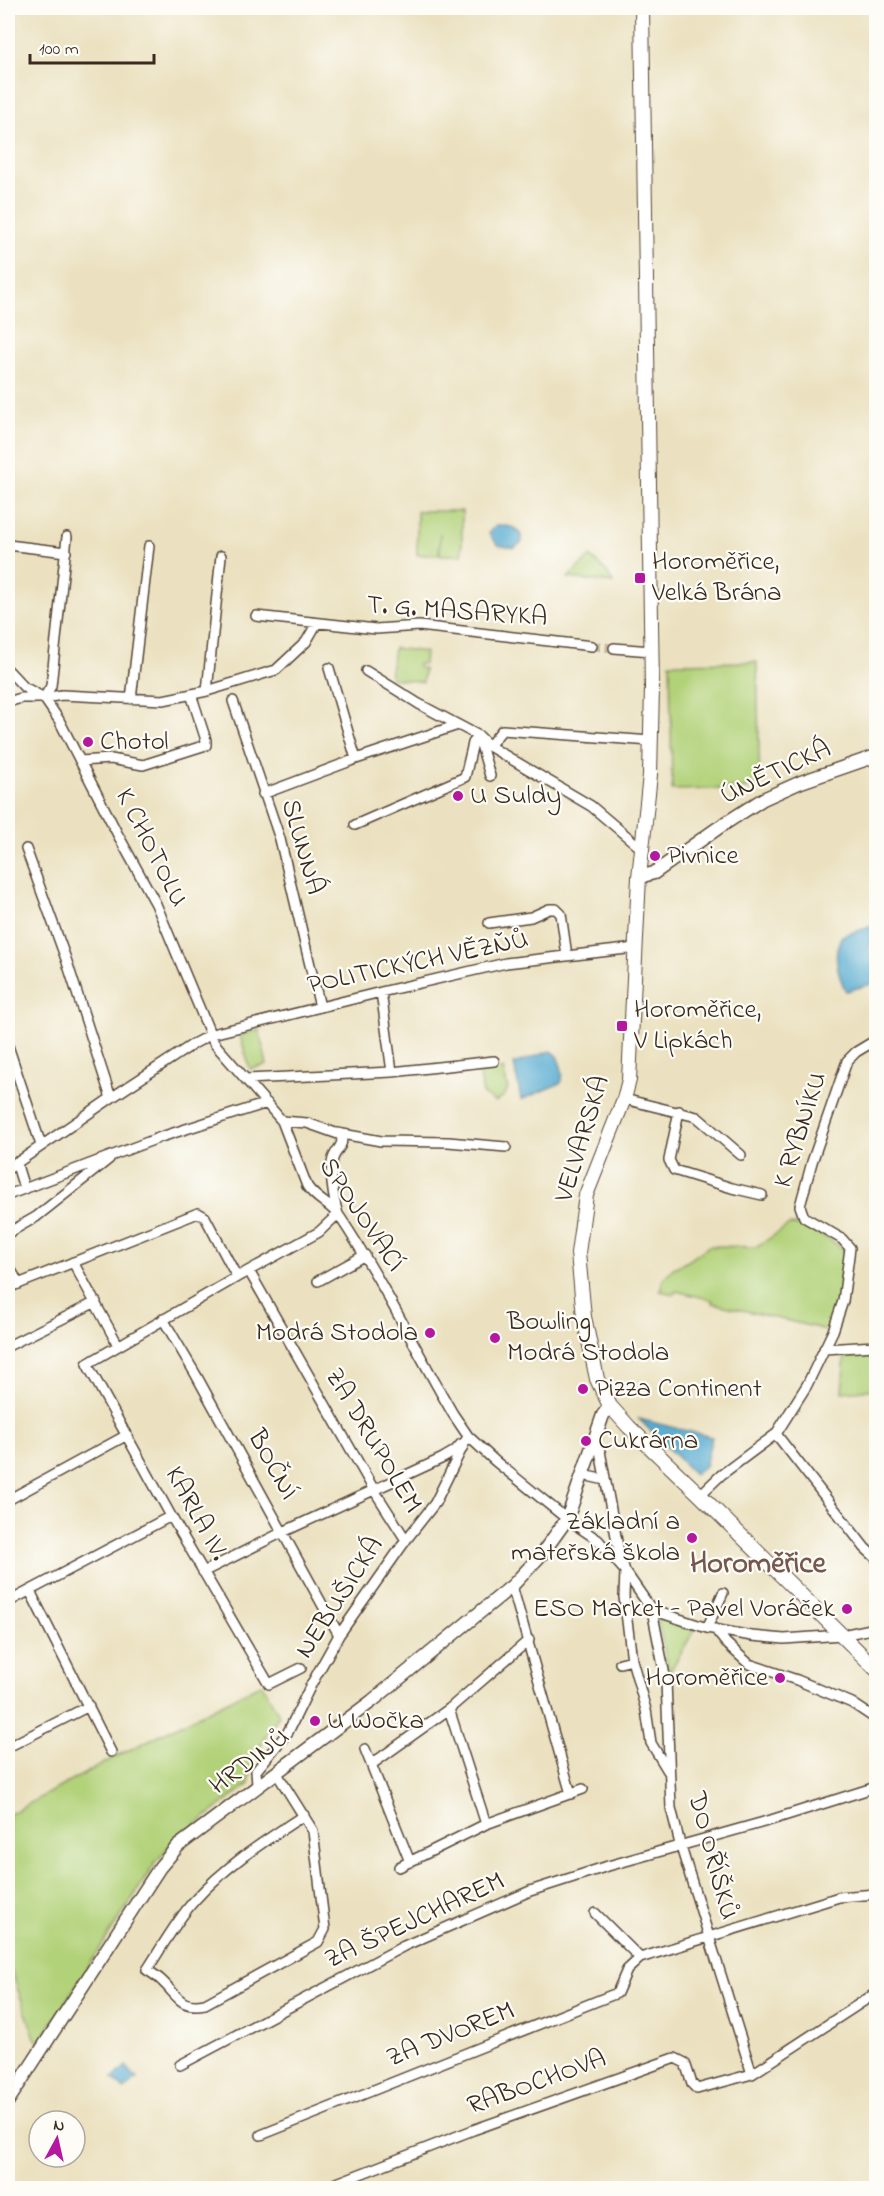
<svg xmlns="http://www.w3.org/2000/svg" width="884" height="2196" viewBox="0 0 884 2196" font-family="'Indie Flower',sans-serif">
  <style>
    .green { fill: #b2d279; stroke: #767e4c; stroke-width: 1.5 }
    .water { fill: #54aad0; stroke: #486a77; stroke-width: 1.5 }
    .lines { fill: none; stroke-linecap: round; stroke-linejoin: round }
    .minor-tunnel { stroke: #c8bca0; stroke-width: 9; stroke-dasharray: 9 4.5; stroke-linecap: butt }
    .minor-casing { stroke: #554536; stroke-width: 12 }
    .tertiary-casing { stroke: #554536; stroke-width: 15 }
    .secondary-casing { stroke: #554536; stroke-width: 16 }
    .minor { stroke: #fff; stroke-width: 9 }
    .tertiary { stroke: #fff; stroke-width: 12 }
    .secondary { stroke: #fff; stroke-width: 14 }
    .poi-dot { fill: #b5179e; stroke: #fdfcf7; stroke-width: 2 }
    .labels { text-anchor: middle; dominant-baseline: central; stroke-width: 4.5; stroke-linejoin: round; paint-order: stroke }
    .poi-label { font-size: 27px; fill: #3b2a1e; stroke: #fdfcf7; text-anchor: start }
    .street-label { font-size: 27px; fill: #3b2a1e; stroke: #fdfcf7 }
    .quarter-label { font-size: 30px; font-weight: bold; fill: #74574e; stroke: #fdfcf7 }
  </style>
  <rect width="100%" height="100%" fill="#fdfcf7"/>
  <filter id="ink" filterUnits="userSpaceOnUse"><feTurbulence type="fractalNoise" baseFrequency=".0167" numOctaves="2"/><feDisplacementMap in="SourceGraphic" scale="12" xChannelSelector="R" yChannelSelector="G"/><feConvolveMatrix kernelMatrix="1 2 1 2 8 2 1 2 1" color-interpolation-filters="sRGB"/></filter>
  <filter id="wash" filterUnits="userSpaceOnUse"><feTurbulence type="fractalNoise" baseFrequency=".008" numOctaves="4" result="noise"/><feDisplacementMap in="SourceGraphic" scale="24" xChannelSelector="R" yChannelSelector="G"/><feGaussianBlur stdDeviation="1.35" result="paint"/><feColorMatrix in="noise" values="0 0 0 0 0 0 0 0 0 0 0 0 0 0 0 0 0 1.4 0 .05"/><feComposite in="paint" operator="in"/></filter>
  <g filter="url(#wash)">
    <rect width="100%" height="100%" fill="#ebe1c0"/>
    <!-- green -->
    <path class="green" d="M 417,511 L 462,511 L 462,555 L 440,555 L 440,533 L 439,555 L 417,555 Z
      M 590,556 L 606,571 L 613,583 L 568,578 Z
      M 394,648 L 425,652 L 424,664 L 418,664 L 417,667 L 424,669 L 423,682 L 390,678 Z
      M 757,662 L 760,788 L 672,790 L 670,663 Z
      M 259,1030 L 267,1065 L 250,1069 L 240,1035 Z
      M 503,1069 L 508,1089 L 504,1096 L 495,1102 L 483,1094 L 479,1070 Z
      M 789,1225 L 809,1226 L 845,1250 L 839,1301 L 827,1330 L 712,1303 L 713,1300 L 676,1291 L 674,1294 L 660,1291 L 663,1279 L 673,1268 L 688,1261 L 709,1246 L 757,1247 Z
      M 876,1350 L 876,1389 L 842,1392 L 845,1353 Z
      M 657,1615 L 695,1629 L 669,1673 Z
      M 262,1684 L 279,1715 L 253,1758 L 249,1784 L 173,1842 L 156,1862 L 39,2043 L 35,2038 L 8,1962 L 8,1815 L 119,1755 Z"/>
    <!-- water -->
    <path class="water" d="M 497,525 C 509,526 523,527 522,542 L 514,548 L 498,545 L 489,534 L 491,530 Z
      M 876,925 L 876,946 L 872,944 L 869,945 C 871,958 877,972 876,983 L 846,991 C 837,974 832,952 842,936 Z
      M 550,1051 L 556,1054 C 560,1063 565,1073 561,1083 L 521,1100 L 514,1064 Z
      M 639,1419 L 712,1437 L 705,1466 L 694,1474 Z
      M 126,2066 L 137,2079 L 124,2090 L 113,2078 Z"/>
  </g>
  <g filter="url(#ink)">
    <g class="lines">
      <!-- minor-tunnel -->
      <path class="minor-tunnel" d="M 592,646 L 614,648"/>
      <!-- minor casing -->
      <g class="minor-casing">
        <path id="minor" d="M 8,545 L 66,552
          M 256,616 L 376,629 L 419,626 L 592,646
          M 614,648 L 651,651
          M 329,668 L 356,759
          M 8,670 L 24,687 L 44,698 L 59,720 L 118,835 L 156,904 L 214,1043 L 282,1121 L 307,1186 C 315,1199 332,1205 340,1217 C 382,1280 415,1349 453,1414 L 468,1436 L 495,1461 L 567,1519 L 598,1540 L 625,1571 L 652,1610 L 707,1628 L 752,1636 L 784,1639 L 842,1635 L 876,1628
          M 366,671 L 419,704 L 479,736 L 489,746 L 591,806 L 642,849
          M 207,691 L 221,556
          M 44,698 L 51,686 L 67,537
          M 131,699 L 149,546
          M 233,701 L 280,839 L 320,1007
          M 8,702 L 21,698 L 44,698 L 62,695 L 163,700 L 207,691 L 276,670 L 306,642 L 317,623
          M 479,738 L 490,776
          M 489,746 L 502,730 L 651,741
          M 80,761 L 111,759 L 143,765 L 206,745 L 206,740 L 191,694
          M 263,794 L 356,759 L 458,725
          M 355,825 L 465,777 L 473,743 L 479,736
          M 26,849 L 66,959 L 111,1098
          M 489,923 L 531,917 L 549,909 L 556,909 L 561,914 L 567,956
          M 381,992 L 392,1072
          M 8,1046 L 41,1145
          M 246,1079 L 392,1072 L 494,1061
          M 624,1099 L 697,1117 L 741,1155
          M 679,1111 L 669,1160 L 674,1170 L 732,1188 L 762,1195
          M 282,1121 L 307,1123 L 341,1135 C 344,1145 338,1148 334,1156 C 328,1169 334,1201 338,1214
          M 337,1133 L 381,1141 L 448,1142 L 506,1147
          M 16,1162 L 24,1188
          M 8,1169 L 111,1098 L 195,1043 L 212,1034 L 381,992 L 506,963 L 635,948
          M 8,1195 L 161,1137 L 267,1103
          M 8,1233 L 36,1217 L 109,1159
          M 73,1262 L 118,1345
          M 8,1265 L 19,1284
          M 249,1271 L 374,1490 L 406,1540
          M 318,1281 L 365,1255
          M 8,1288 L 198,1213 L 205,1217 L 237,1277
          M 163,1319 L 196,1375 L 339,1635
          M 8,1346 L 96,1302
          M 824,1349 L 876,1346
          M 776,1434 L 865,1548 L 876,1558
          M 593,1442 L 600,1451 L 619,1552 L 625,1571 L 624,1597 L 632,1660 L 646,1710 L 651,1743 L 668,1771
          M 583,1475 L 605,1480
          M 700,1495 L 721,1475 L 776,1434 L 807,1385 L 833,1331 L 843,1301 L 850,1248 L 842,1239 L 804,1217 L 800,1206 L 812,1162 L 847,1061 L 856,1052 L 876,1040
          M 8,1500 L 127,1435
          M 203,1572 L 283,1532 L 443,1458 L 455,1451 L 461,1444
          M 512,1586 L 571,1794
          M 30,1591 L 111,1752
          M 8,1602 L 171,1516
          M 652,1610 L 666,1681 L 671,1808 L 680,1844 L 752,2074
          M 707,1628 L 723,1593
          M 715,1629 L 726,1643 L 749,1664 L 797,1680 L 852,1703 L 876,1719
          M 620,1663 L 632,1660
          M 301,1668 L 269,1684 L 171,1516 L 87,1364 L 237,1277 L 319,1232 L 338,1214
          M 449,1709 L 486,1824
          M 8,1747 L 89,1706
          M 365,1749 L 410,1862
          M 372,1764 L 449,1709 L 529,1640
          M 276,1772 L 313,1831 L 325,1929 L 318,1942 L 205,2004 C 180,2009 178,1996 162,1981 C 158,1977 152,1973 147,1970 C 162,1947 176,1921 194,1901 C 225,1866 266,1840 304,1815
          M 257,1785 L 256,1771 L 288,1732 L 311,1685 L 339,1635 L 406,1540 L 435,1503 L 468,1436
          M 399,1867 L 486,1824 L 583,1789
          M 595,1913 L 640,1958
          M 180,2065 L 404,1946 L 530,1891 L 608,1866 L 771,1820 L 876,1787
          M 261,2135 L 617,1993 L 627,1970 L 640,1958 L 823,1902 L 839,1897 L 876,1894
          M 324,2188 L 473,2130 L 675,2058 L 685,2063 L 692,2084 L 697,2089 L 752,2074 L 876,1993"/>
      </g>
      <!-- tertiary casing -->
      <g class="tertiary-casing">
        <path id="tertiary" d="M 639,877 L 654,873 L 718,828 L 763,799 L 801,782 L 876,756
          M 8,2101 L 160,1867 L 178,1846 L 372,1701 L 512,1586 L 541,1555 L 567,1519 L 603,1415 L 610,1406"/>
      </g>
      <!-- secondary casing -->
      <g class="secondary-casing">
        <path id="secondary" d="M 642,8 L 652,688 L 650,775 L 639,877 L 629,1080 L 624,1099 L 586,1195 L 578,1253 L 584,1317 L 597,1379 L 610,1406 L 629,1427 L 700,1495 L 876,1669"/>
      </g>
      <!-- minor -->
      <use href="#minor" class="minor"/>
      <!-- tertiary -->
      <use href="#tertiary" class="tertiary"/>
      <!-- secondary -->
      <use href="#secondary" class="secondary"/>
    </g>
  </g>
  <!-- markers -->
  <g class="poi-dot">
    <rect x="634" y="572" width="12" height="12" rx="3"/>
    <circle cx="88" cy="742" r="6"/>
    <circle cx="458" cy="796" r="6"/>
    <circle cx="655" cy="856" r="6"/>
    <rect x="616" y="1020" width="12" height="12" rx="3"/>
    <circle cx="430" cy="1333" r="6"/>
    <circle cx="495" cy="1338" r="6"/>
    <circle cx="583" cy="1389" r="6"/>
    <circle cx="586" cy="1441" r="6"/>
    <circle cx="692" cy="1538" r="6"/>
    <circle cx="847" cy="1609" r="6"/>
    <circle cx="780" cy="1678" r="6"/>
    <circle cx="315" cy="1721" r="6"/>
  </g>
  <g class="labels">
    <!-- poi labels -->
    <g class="poi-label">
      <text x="652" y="562">Horoměřice,<tspan x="652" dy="31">Velká Brána</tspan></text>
      <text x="100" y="742">Chotol</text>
      <text x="470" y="796">U Suldy</text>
      <text x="667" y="856">Pivnice</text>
      <text x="634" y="1010">Horoměřice,<tspan x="634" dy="31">V Lipkách</tspan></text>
      <text x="507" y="1322">Bowling<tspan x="507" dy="31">Modrá Stodola</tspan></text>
      <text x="418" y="1333" text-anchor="end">Modrá Stodola</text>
      <text x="595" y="1389">Pizza Continent</text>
      <text x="598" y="1441">Cukrárna</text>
      <text x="680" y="1522" text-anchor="end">Základní a<tspan x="680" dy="31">mateřská škola</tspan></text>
      <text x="835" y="1609" text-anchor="end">ESO Market - Pavel Voráček</text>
      <text x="768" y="1678" text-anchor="end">Horoměřice</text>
      <text x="327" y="1721">U Wočka</text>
    </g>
    <!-- street labels -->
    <g class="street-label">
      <text transform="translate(457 612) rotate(4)">T. G. MASARYKA</text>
      <text transform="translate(776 773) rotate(-25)">ÚNĚTICKÁ</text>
      <text transform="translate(302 847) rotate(74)">SLUNNÁ</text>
      <text transform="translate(151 848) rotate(63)">K CHOTOLU</text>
      <text transform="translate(418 963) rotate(-12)">POLITICKÝCH VĚZŇŮ</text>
      <text transform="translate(801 1130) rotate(-72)">K RYBNÍKU</text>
      <text transform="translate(583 1139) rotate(-73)">VELVARSKÁ</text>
      <text transform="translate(361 1215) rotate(56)">SPOJOVACÍ</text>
      <text transform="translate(373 1441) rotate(59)">ZA DRUPOLEM</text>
      <text transform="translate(272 1465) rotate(61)">BOČNÍ</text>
      <text transform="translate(196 1514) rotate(61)">KARLA IV.</text>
      <text transform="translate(340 1598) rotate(-57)">NEBUŠICKÁ</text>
      <text transform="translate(250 1762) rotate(-37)">HRDINŮ</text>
      <text transform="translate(712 1856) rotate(75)">DO OŘÍŠKŮ</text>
      <text transform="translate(415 1921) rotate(-25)">ZA ŠPEJCHAREM</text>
      <text transform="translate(451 2035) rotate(-22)">ZA DVOREM</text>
      <text transform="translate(537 2083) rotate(-20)">RABOCHOVA</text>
    </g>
    <!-- quarter labels -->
    <g class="quarter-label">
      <text x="758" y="1565">Horoměřice</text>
    </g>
  </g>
  <!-- margin -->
  <rect width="884" height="2196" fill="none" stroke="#fdfcf7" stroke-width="30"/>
  <!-- north arrow -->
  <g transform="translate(57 2139) rotate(8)"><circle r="28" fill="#fdfcf7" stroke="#afa8a0" stroke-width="1.5"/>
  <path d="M0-4.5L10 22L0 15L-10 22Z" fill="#b5179e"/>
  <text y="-9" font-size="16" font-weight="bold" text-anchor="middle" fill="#3b2a1e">N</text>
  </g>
  <!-- scale -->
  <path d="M30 54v9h124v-9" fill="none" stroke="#3b2a1e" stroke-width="3"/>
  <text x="39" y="54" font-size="18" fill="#3b2a1e" stroke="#fdfcf7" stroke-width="4.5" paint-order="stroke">100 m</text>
</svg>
